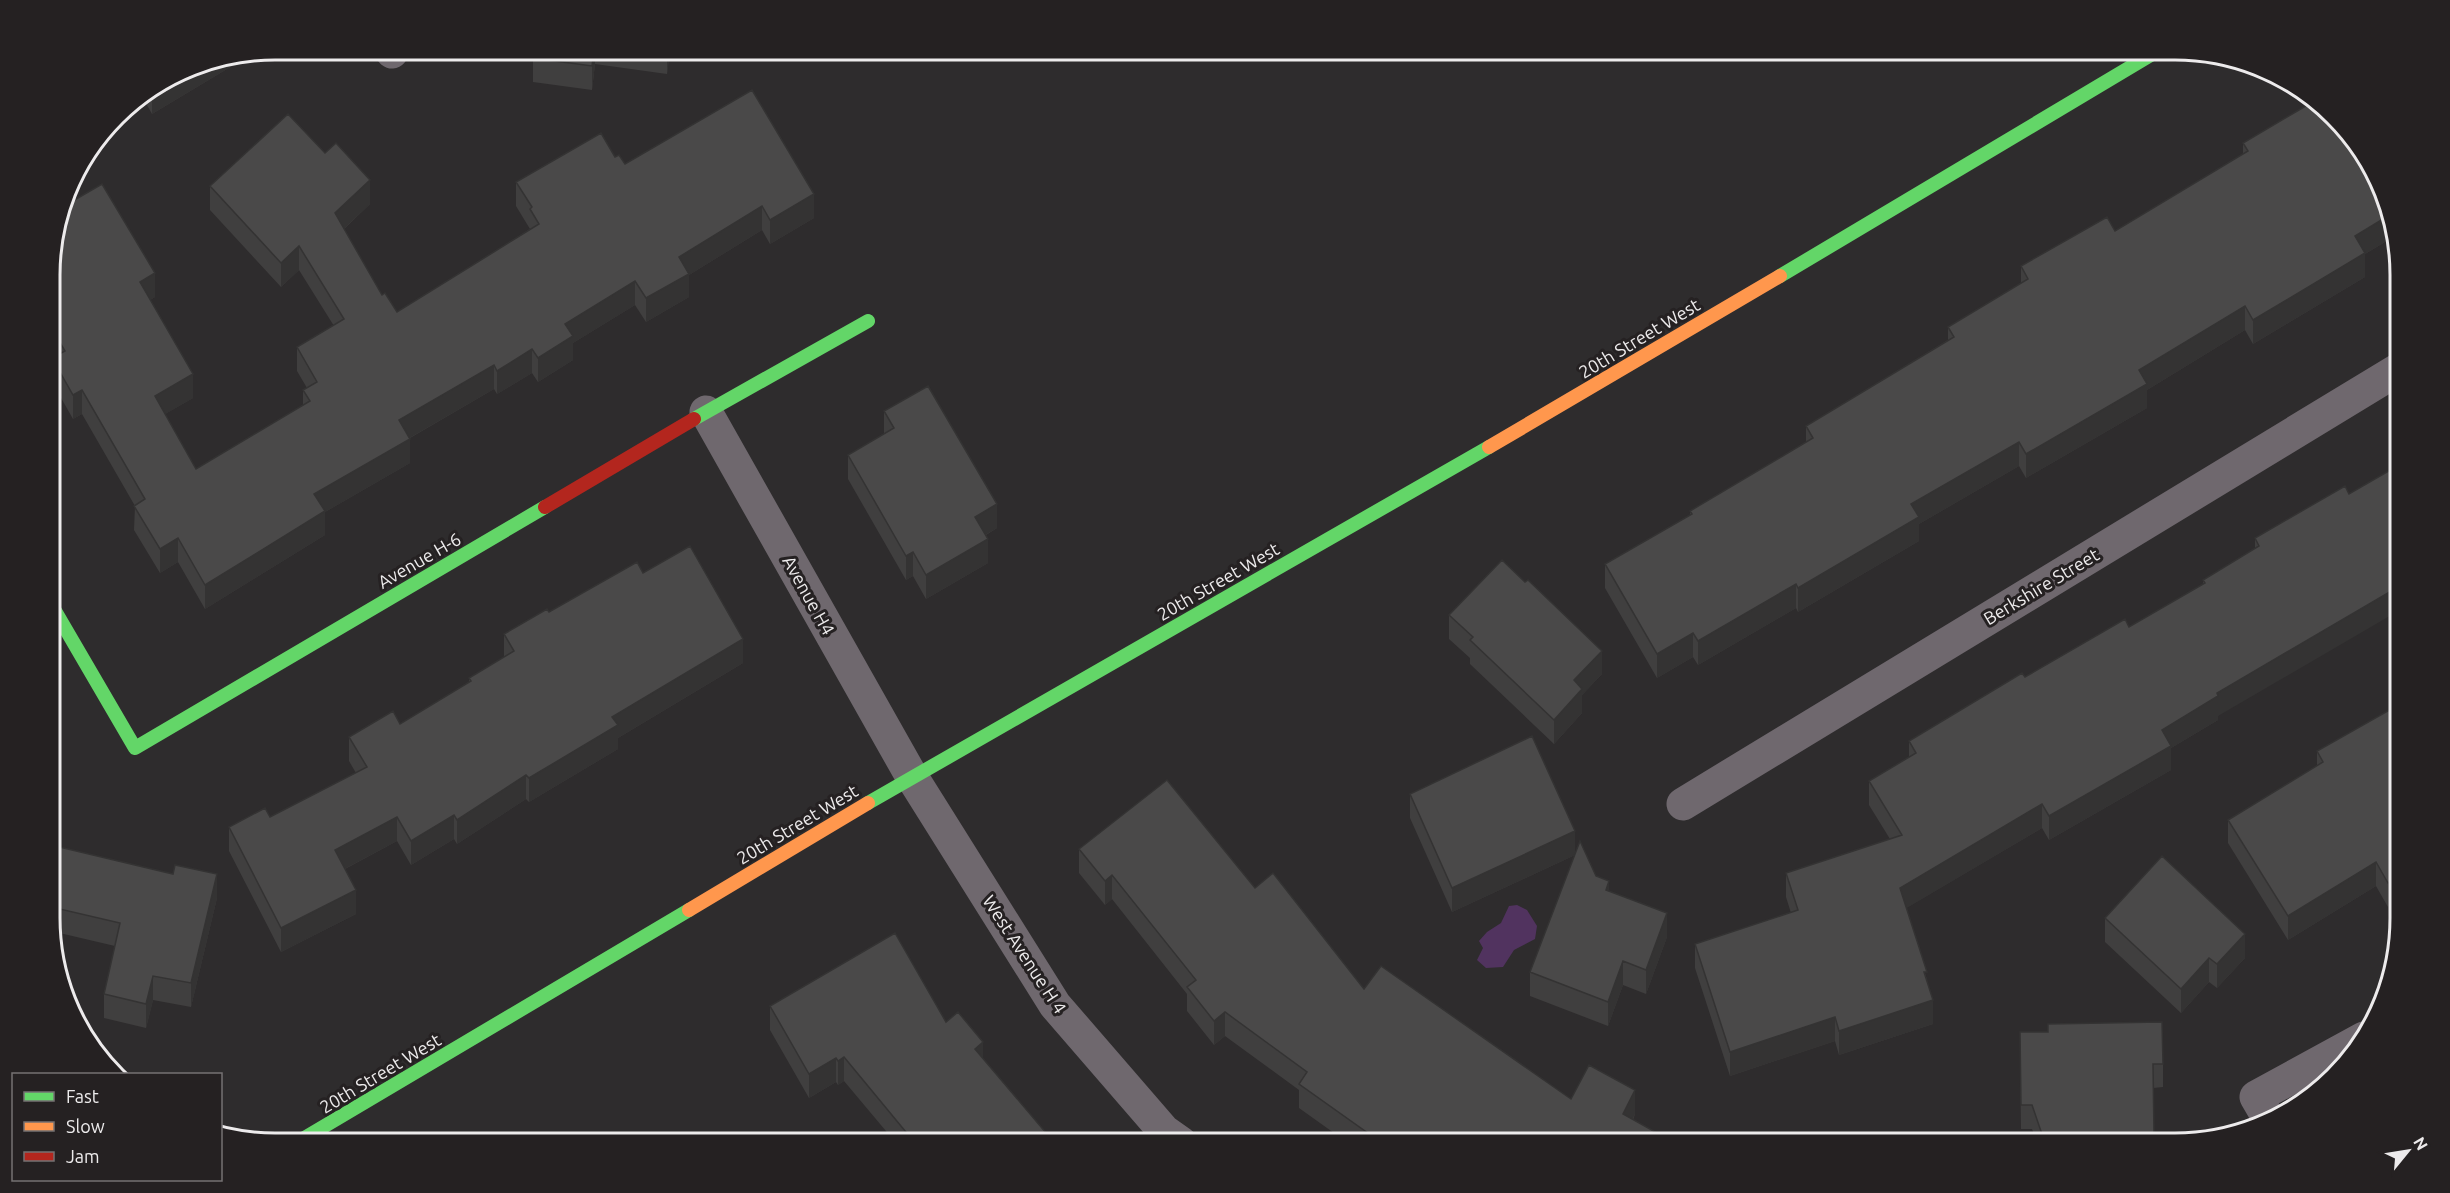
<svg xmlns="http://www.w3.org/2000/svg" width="2450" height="1193" viewBox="0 0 2450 1193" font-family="Ubuntu,sans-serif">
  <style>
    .water { fill: #51335f }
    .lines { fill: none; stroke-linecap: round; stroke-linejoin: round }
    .street { stroke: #6f686e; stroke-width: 33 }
    .fast { stroke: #63d668; stroke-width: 14 }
    .slow { stroke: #ff974d; stroke-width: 14 }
    .jam { stroke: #b3261e; stroke-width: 14 }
    .wall { fill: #403f3f }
    .shaded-wall { fill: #343333 }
    .building { fill: #4a4949; stroke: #343333; stroke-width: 1.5 }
    .labels { text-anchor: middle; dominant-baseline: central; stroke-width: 6; stroke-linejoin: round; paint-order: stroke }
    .street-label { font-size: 18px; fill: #edebec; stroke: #252122 }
    .rim { fill: none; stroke: #edebec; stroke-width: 3 }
  </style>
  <rect width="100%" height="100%" fill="#2e2c2d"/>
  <!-- water -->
  <path class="water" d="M 1517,905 L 1527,910 L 1537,926 L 1535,939 L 1514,950 L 1503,967 L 1486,968 L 1477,960 L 1483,948 L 1479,941 L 1487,932 L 1501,923 L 1509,906 Z"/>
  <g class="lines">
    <!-- street -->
    <path class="street" d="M 391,50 L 392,52
      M 706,412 L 912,777 L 1055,1005 L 1164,1131 L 1181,1143
      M 1683,804 L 2399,369
      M 2270,1121 L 2256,1097 L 2364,1038"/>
    <!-- fast -->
    <path class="fast" d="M 1780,276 L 2159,50
      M 694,419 L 868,321
      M 51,604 L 135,748 L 545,507
      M 868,803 L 1489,447
      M 296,1143 L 689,910"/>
    <!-- slow -->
    <path class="slow" d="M 1489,447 L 1780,276
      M 689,910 L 868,803"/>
    <!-- jam -->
    <path class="jam" d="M 545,507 L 694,419"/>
  </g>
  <!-- wall -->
  <path class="wall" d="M 535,50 L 670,50 L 667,74 L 595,64 L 592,90 L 533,82 L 533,58 Z
    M 252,54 L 152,114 L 142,96 L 189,67 Z
    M 2243,143 L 2362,149 L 2395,236 L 2365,254 L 2365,277 L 2253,344 L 2245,330 L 2147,390 L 2147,408 L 2026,478 L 2019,466 L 1919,524 L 1919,541 L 1798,612 L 1796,608 L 1698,665 L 1693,657 L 1657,678 L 1605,588 L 1605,564 L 1690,515 L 1690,511 L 1806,442 L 1806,426 L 1948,340 L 1948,327 L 2021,283 L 2021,266 L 2115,231 L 2243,154 Z
    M 615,157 L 625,164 L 814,218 L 770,244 L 762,230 L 689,275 L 689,297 L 646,322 L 635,305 L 573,343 L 573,360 L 538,382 L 532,373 L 497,394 L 494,389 L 410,438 L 410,463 L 325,512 L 325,535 L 205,609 L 178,562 L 160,573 L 134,530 L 135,506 L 82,414 L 73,419 L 52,382 L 52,358 L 54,357 L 50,350 L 50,260 L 155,297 L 150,300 L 193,398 L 165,414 L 196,469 L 303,405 L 303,390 L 307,388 L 297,371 L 297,347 L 334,326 L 299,270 L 281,287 L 210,210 L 210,186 L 370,204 L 344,229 L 382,295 L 397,312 L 530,229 L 516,206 L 516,182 Z
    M 884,411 L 997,528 L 986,535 L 988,563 L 926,599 L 913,576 L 906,580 L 848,479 L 848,455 L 884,434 Z
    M 2345,486 L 2218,716 L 2218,720 L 2171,748 L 2171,770 L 2049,840 L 2042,828 L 1906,908 L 1927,980 L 1933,1024 L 1839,1055 L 1835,1041 L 1730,1076 L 1695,968 L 1695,944 L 1791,913 L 1786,897 L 1786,873 L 1890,839 L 1869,805 L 1869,781 L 1909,757 L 1909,741 L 2025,677 L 2129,627 L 2203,584 L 2203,580 L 2255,549 L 2255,538 Z
    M 643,573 L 743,663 L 618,738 L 618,749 L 529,802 L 526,799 L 457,844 L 454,839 L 411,865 L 397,841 L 345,869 L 356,914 L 281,952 L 229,851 L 229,827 L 270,817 L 356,773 L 349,761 L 349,737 L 400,724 L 469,682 L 469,678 L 504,657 L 504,634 L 549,612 Z
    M 1449,615 L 1602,674 L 1582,695 L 1582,713 L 1554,744 L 1470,664 L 1470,658 L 1449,639 Z
    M 2400,704 L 2388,907 L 2376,886 L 2288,940 L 2228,843 L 2228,820 L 2317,766 L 2317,751 Z
    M 1410,794 L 1575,853 L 1609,891 L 1667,937 L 1646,994 L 1623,985 L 1608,1026 L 1530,996 L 1530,972 L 1575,855 L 1452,912 L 1410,818 Z
    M 51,845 L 217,898 L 191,1007 L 153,1000 L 146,1028 L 104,1018 L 104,994 L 115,946 L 51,931 Z
    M 1079,849 L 1255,888 L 1364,989 L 1571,1099 L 1635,1114 L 1633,1120 L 1675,1143 L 1348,1143 L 1299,1108 L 1299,1090 L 1225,1036 L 1214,1045 L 1187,1011 L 1187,994 L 1112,899 L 1105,905 L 1079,873 Z
    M 2105,918 L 2245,958 L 2217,988 L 2209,982 L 2181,1013 L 2105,942 Z
    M 770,1006 L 946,1022 L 983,1058 L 1047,1143 L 896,1143 L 844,1081 L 838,1085 L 836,1082 L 809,1098 L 770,1030 Z
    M 2020,1056 L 2163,1064 L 2163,1087 L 2153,1088 L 2154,1134 L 2157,1143 L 2037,1143 L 2032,1129 L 2021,1129 Z"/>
  <!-- shaded-wall -->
  <path class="shaded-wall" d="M 594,50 L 595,50 L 595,64 L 592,90 L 592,66 Z
    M 667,50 L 670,50 L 667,74 Z
    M 252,54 L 152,114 L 152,90 L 193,66 Z
    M 370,180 L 370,204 L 335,237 L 335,213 Z
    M 814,194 L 814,218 L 770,244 L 770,220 Z
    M 762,206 L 762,230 L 689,275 L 689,297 L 646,322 L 646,298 L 679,257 Z
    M 2388,216 L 2395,236 L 2365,254 L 2365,277 L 2253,344 L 2253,320 L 2355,236 Z
    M 299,246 L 299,270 L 281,287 L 281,263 Z
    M 155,273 L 155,297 L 140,306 L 140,282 Z
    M 635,281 L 635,305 L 573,343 L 573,360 L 538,382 L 538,358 L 565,324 Z
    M 2245,306 L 2245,330 L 2147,390 L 2147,408 L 2026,478 L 2026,454 L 2139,370 Z
    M 532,349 L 532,373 L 497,394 L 497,371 Z
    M 494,365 L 494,389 L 399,444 L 399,420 Z
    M 193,374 L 193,398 L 155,420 L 155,396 Z
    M 82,390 L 82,414 L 73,419 L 73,395 Z
    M 410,439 L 410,463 L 325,512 L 325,535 L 205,609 L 205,585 L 314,494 Z
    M 2019,442 L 2019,466 L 1919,524 L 1919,541 L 1798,612 L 1798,588 L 1911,504 Z
    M 997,504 L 997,528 L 975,541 L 975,517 Z
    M 178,538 L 178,562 L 160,573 L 160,549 Z
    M 988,539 L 988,563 L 926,599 L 926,575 Z
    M 913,552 L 913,576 L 906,580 L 906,556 Z
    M 1796,584 L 1796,608 L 1698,665 L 1698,641 Z
    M 2400,586 L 2400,610 L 2218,716 L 2218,720 L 2171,748 L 2171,770 L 2049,840 L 2049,816 L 2162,730 L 2217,693 Z
    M 1693,633 L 1693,657 L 1657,678 L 1657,654 Z
    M 743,639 L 743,663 L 618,738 L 618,749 L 529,802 L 529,778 L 612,717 Z
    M 1602,651 L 1602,674 L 1582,695 L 1582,713 L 1554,744 L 1554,720 L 1574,680 Z
    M 526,775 L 526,799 L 457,844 L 457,820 Z
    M 2042,804 L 2042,828 L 1900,912 L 1900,888 Z
    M 56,810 L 56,834 L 51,840 L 51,816 Z
    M 454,815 L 454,839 L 411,865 L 411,841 Z
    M 397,817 L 397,841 L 335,874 L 335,850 Z
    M 1575,831 L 1575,855 L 1452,912 L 1452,888 Z
    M 2376,862 L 2376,886 L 2288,940 L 2288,916 Z
    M 217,874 L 217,898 L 191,1007 L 191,983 Z
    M 1112,875 L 1112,899 L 1105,905 L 1105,881 Z
    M 2400,876 L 2400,899 L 2388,907 L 2388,883 Z
    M 1609,881 L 1609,905 L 1606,890 Z
    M 356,890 L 356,914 L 281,952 L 281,928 Z
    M 1667,913 L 1667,937 L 1646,994 L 1646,970 Z
    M 2245,934 L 2245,958 L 2217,988 L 2217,964 Z
    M 2209,958 L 2209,982 L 2181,1013 L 2181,989 Z
    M 1623,961 L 1623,985 L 1608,1026 L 1608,1002 Z
    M 153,976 L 153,1000 L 146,1028 L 146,1004 Z
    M 1933,1000 L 1933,1024 L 1839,1055 L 1839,1031 Z
    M 1225,1012 L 1225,1036 L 1214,1045 L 1214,1021 Z
    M 1835,1017 L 1835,1041 L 1730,1076 L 1730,1052 Z
    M 983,1042 L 983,1066 L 975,1049 Z
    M 844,1057 L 844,1081 L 838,1085 L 838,1061 Z
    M 836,1058 L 836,1082 L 809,1098 L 809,1074 Z
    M 1635,1090 L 1635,1114 L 1623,1138 L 1623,1114 Z
    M 1047,1134 L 1047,1143 L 1038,1143 L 1038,1142 Z"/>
  <!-- building -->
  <path class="building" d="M 535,50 L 594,50 L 592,66 L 533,58 Z
    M 193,66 L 152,90 L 152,89 L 189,67 Z
    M 752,90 L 814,194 L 770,220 L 762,206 L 679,257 L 689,274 L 646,298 L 635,281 L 565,324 L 573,336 L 538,358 L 532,349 L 497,371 L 494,365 L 399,420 L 410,439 L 314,494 L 325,511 L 205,585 L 178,538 L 160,549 L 134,506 L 145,499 L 82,390 L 73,395 L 52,358 L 65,351 L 50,326 L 50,260 L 64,206 L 102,184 L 155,273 L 140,282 L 193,374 L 155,396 L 196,469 L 310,401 L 303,390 L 317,382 L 297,347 L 344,319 L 299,246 L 281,263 L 210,186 L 288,114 L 325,153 L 336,143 L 370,180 L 335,213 L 382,295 L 385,293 L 397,312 L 539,224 L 530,209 L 532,207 L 516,182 L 601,133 L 615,157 L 619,155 L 625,164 Z
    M 2316,100 L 2324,105 L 2362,149 L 2388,216 L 2355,236 L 2365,253 L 2253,320 L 2245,306 L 2139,370 L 2147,384 L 2026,454 L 2019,442 L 1911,504 L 1919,517 L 1798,588 L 1796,584 L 1698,641 L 1693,633 L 1657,654 L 1605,564 L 1692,514 L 1690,511 L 1813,438 L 1806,426 L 1954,337 L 1948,327 L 2028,279 L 2021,266 L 2107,217 L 2115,231 L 2248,151 L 2243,143 Z
    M 928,386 L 997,504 L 975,517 L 988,539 L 926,575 L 913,552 L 906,556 L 848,455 L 894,428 L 884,411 Z
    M 2399,465 L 2400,586 L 2217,693 L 2218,696 L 2162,730 L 2171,746 L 2049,816 L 2042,804 L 1900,888 L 1927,972 L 1924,972 L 1933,1000 L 1839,1031 L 1835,1017 L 1730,1052 L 1695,944 L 1798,910 L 1786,873 L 1902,835 L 1869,781 L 1916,753 L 1909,741 L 2022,673 L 2025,677 L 2125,619 L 2129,627 L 2205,583 L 2203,580 L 2259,546 L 2255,538 L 2345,486 L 2349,494 Z
    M 690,546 L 743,639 L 612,717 L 618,725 L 529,778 L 526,775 L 457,820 L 454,815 L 411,841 L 397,817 L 335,850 L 356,890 L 281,928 L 229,827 L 265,808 L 270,817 L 367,767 L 349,737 L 393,711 L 400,724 L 471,681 L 469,678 L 514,651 L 504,634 L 547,609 L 549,612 L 637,562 L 643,573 Z
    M 1502,560 L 1525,582 L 1528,580 L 1602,651 L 1574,680 L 1582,689 L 1554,720 L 1470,640 L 1473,637 L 1449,615 Z
    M 2400,704 L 2400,876 L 2388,883 L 2376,862 L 2288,916 L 2228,820 L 2323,762 L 2317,751 Z
    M 1532,736 L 1575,831 L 1452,888 L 1410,794 Z
    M 1167,780 L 1255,888 L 1273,873 L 1364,989 L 1381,966 L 1571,1099 L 1589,1065 L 1635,1090 L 1623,1114 L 1675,1143 L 1382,1143 L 1299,1084 L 1307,1072 L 1225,1012 L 1214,1021 L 1187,987 L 1196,980 L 1112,875 L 1105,881 L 1079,849 Z
    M 51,806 L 56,810 L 51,816 Z
    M 1580,841 L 1596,876 L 1609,881 L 1606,890 L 1667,913 L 1646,970 L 1623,961 L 1608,1002 L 1530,972 Z
    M 51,845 L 173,874 L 175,865 L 217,874 L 191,983 L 153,976 L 146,1004 L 104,994 L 120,923 L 51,907 Z
    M 2162,856 L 2245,934 L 2217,964 L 2209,958 L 2181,989 L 2105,918 Z
    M 895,933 L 946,1022 L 958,1012 L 983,1042 L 975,1049 L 1047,1134 L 1038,1142 L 1040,1143 L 915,1143 L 844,1057 L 838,1061 L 836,1058 L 809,1074 L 770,1006 Z
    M 2162,1022 L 2163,1064 L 2153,1064 L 2154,1134 L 2157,1143 L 2045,1143 L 2032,1105 L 2021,1105 L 2020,1032 L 2048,1032 L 2048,1024 Z"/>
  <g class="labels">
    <!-- street labels -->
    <g class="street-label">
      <text transform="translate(1639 338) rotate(-31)">20th Street West</text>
      <text transform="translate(419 560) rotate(-30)">Avenue H-6</text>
      <text transform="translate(1218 581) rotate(-30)">20th Street West</text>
      <text transform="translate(2041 586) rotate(-31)">Berkshire Street</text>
      <text transform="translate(809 595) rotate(61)">Avenue H4</text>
      <text transform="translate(797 824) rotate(-31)">20th Street West</text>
      <text transform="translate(1025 954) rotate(57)">West Avenue H 4</text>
      <text transform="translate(380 1073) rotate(-31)">20th Street West</text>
    </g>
  </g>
  <!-- crop -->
  <path d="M0 0H2450V1193H0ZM275 60H2175A215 215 0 0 1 2390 275V918A215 215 0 0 1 2175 1133H275A215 215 0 0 1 60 918V275A215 215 0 0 1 275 60Z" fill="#252122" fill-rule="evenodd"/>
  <path class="rim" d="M275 60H2175A215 215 0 0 1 2390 275V918A215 215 0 0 1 2175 1133H275A215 215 0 0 1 60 918V275A215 215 0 0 1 275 60Z"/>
  <!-- legend -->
  <rect x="12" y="1073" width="210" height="108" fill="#252122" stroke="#757273" stroke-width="1.5"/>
  <rect x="24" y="1092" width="30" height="9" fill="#63d668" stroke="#757273" stroke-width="1.5"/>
  <text x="66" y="1103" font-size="18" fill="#edebec">Fast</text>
  <rect x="24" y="1122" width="30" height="9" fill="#ff974d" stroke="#757273" stroke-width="1.5"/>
  <text x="66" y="1133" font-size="18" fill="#edebec">Slow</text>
  <rect x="24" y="1152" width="30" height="9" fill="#b3261e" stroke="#757273" stroke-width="1.5"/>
  <text x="66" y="1163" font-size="18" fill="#edebec">Jam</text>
  <!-- north arrow -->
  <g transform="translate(2408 1151) rotate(60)" stroke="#252122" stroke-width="4.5" paint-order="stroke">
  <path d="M0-4.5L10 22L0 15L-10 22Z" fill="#edebec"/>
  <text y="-9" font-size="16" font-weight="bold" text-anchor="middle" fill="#edebec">N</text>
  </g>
</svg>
